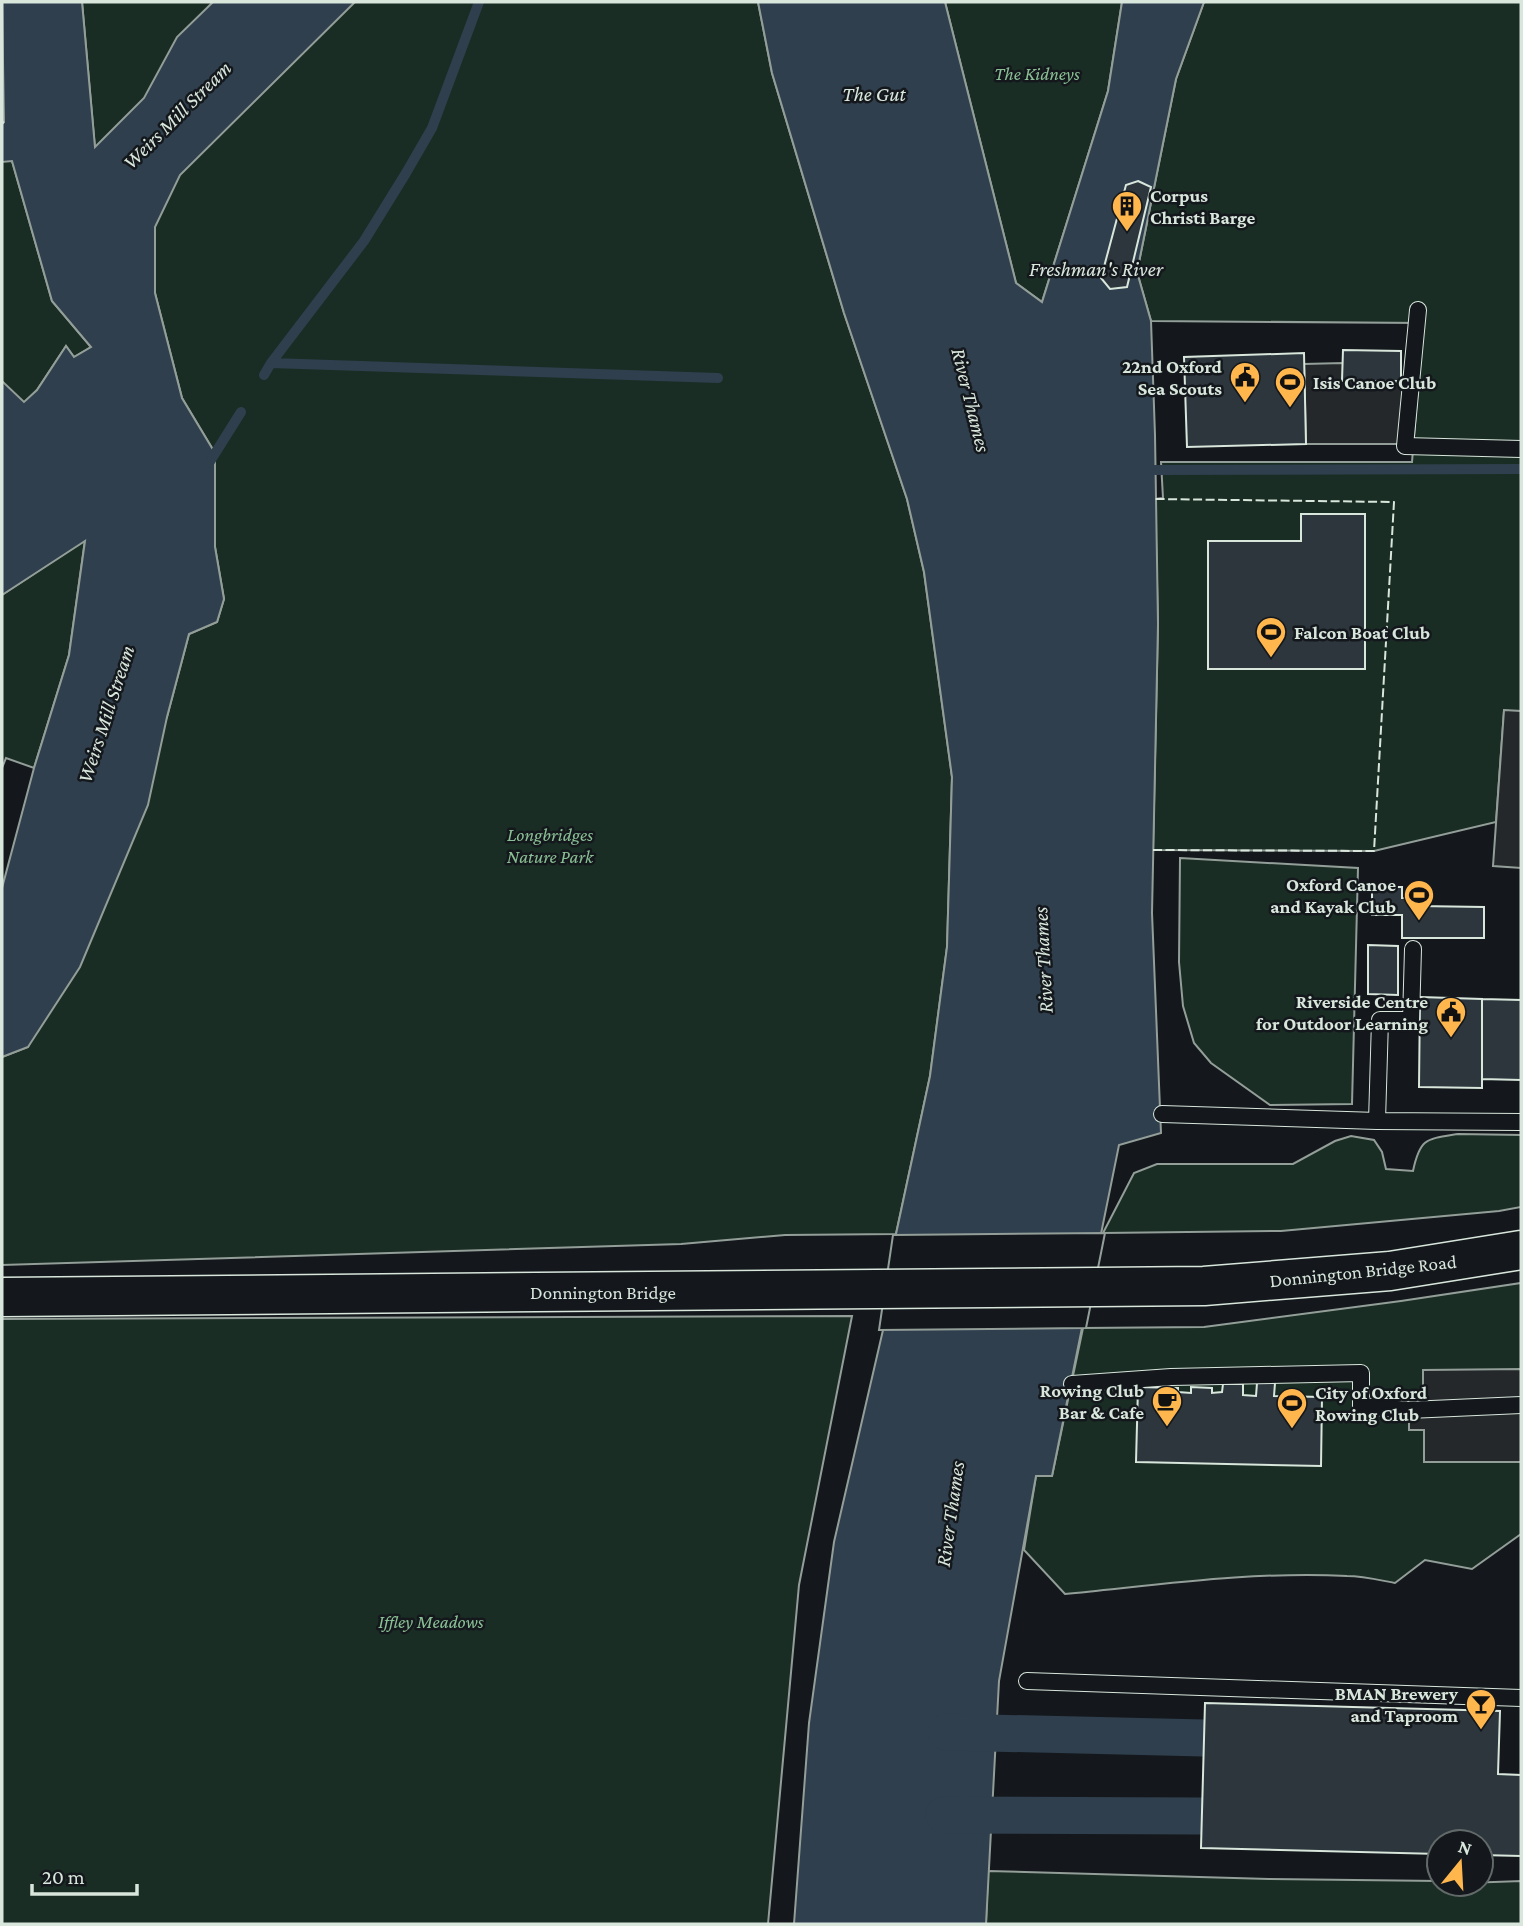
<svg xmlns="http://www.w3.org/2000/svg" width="1523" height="1926" viewBox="0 0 1523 1926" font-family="'Crimson Pro',serif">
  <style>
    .green { fill: #1a2d24; stroke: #939e99; stroke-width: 2 }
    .parking { fill: #24282b; stroke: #939e99; stroke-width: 2 }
    .water { fill: #2f3f4d; stroke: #939e99; stroke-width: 2 }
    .pier { fill: #14181c; stroke: #939e99; stroke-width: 2 }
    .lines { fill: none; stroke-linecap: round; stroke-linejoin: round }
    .stream { stroke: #2f3f4d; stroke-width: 10 }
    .canal { stroke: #2f3f4d; stroke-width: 37 }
    .building { fill: #2c363c; stroke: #d8e6dc; stroke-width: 2 }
    .lane-casing { stroke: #d8e6dc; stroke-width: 18 }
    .secondary-casing { stroke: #d8e6dc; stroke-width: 41 }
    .lane { stroke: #14181c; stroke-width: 16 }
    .secondary { stroke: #14181c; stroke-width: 38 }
    .fence { stroke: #d8e6dc; stroke-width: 2; stroke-dasharray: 9 3.5; stroke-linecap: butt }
    .labels { text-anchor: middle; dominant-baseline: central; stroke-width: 5; stroke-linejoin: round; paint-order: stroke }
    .park-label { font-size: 19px; font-style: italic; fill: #8ac095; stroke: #14181c }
    .poi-label { font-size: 19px; font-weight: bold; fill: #d8e6dc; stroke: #14181c; text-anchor: end }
    .street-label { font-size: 19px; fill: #d8e6dc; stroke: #14181c }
    .water-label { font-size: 21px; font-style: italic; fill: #d8e6dc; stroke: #14181c }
  </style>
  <rect width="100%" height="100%" fill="#14181c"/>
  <!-- green -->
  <path class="green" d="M 82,2 L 758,2 L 772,73 L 844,313 L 907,499 L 924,572 L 952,777 L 947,947 L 930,1076 L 896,1234 L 785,1235 L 681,1244 L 2,1265 L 2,1057 L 28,1047 L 167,717 L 189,634 L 217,622 L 224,599 L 215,547 L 215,453 L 182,398 L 155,293 L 155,227 L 95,148 Z
    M 945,2 L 1122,2 L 1108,91 L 1042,302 L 1016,283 Z
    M 1204,2 L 1521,2 L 1521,711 L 1504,711 L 1496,822 L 1374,851 L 1153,850 L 1158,624 L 1155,499 L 1163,498 L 1161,462 L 1412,462 L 1423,323 L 1151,321 L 1137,272 L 1176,79 Z
    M 2,81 L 4,122 L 12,161 L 52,301 L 91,347 L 74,357 L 66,346 L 37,390 L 13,414 L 2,415 Z
    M 85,540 L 69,655 L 34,768 L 6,758 L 2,768 L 2,595 Z
    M 1180,858 L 1358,868 L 1352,1104 L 1270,1105 L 1211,1063 L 1194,1043 L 1183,1006 L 1179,962 Z
    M 1458,1134 L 1521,1135 L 1521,1207 L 1499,1211 L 1281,1231 L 1103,1233 L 1134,1173 L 1157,1164 L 1293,1164 L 1335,1141 L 1351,1136 L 1374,1140 L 1382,1152 L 1386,1169 L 1413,1171 C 1420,1138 1426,1139 1458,1134 Z
    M 1521,1283 L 1521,1534 L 1472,1569 L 1425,1560 L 1395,1583 C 1379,1580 1363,1576 1347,1576 C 1254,1571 1158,1585 1065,1594 L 1024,1550 L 1036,1476 L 1052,1476 L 1083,1328 L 1204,1327 L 1401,1301 Z
    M 852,1316 L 799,1585 L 768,1924 L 2,1924 L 2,1319 Z
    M 988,1871 L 1269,1879 L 1439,1881 L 1439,1884 L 1521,1881 L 1521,1924 L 986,1924 Z"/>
  <!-- parking -->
  <path class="parking" d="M 1343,363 L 1343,381 L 1406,382 L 1402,444 L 1306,444 L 1304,364 Z
    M 1504,710 L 1521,711 L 1521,868 L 1493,866 Z
    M 1521,1369 L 1521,1462 L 1424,1462 L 1424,1430 L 1409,1430 L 1409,1397 L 1423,1397 L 1423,1370 Z"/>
  <!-- water -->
  <path class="water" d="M 2,2 L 82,2 L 95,147 L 144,98 L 177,37 L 213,2 L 355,2 L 180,175 L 155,227 L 155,293 L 182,398 L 215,453 L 215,547 L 224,599 L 217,622 L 189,634 L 167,717 L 148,805 L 80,967 L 28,1047 L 2,1057 L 2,888 L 34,768 L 69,655 L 85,541 L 2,595 L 2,381 L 24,402 L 37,390 L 66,346 L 74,357 L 91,347 L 52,301 L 12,161 L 2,162 L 2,124 L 4,122 Z
    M 758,2 L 945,2 L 1016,283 L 1042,302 L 1108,91 L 1122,2 L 1204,2 L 1176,79 L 1137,272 L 1151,321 L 1155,435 L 1158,624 L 1152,913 L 1161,1133 L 1119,1145 L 1052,1476 L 1036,1476 L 999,1681 L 986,1924 L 794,1924 L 809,1723 L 834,1542 L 883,1330 L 896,1234 L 930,1076 L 947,947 L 952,777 L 924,572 L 907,499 L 844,313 L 772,73 Z"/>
  <!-- pier -->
  <path class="pier" d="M 1105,1233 L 1086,1328 L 879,1330 L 893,1235 Z"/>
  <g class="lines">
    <!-- stream -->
    <path class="stream" d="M 271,363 L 364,241 L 406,173 L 432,128 L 479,2
      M 264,375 L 271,363 L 718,378
      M 209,463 L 241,412
      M 1155,470 L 1521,469"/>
    <!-- canal -->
    <path class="canal" d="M 947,1732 L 1204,1738
      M 944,1815 L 1202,1816"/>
  </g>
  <!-- building -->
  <path class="building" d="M 1138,181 L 1151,187 L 1127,287 L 1110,289 L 1101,278 L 1126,185 Z
    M 1343,350 L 1401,351 L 1401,381 L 1342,381 Z
    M 1304,353 L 1306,444 L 1187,447 L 1184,357 Z
    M 1301,514 L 1365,514 L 1365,669 L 1208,669 L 1208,541 L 1301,541 Z
    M 1372,887 L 1402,887 L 1402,898 L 1419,898 L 1419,906 L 1484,907 L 1484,938 L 1402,938 L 1402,915 L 1372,915 Z
    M 1368,945 L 1398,946 L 1398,995 L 1368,994 Z
    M 1420,997 L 1482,999 L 1482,1088 L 1419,1087 Z
    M 1482,999 L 1521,1000 L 1521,1080 L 1482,1079 Z
    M 1257,1383 L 1275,1383 L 1274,1396 L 1322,1397 L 1321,1466 L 1136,1462 L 1138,1387 L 1178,1388 L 1178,1392 L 1191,1393 L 1191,1387 L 1212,1388 L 1212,1393 L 1222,1392 L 1223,1384 L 1243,1384 L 1243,1395 L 1256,1396 Z
    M 1205,1703 L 1500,1711 L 1498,1774 L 1521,1775 L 1521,1856 L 1481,1855 L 1481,1842 L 1439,1842 L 1439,1854 L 1201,1848 Z"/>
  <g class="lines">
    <!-- lane casing -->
    <g class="lane-casing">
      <path id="lane" d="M 1418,310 L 1405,446 L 1521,449
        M 1162,1114 L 1377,1121 L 1521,1122
        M 1377,1121 L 1380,1020 L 1411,1020 L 1413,949
        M 1072,1384 L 1171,1377 L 1361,1373 L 1361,1406 L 1409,1410 L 1521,1405
        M 1027,1681 L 1521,1698"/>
    </g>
    <!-- secondary casing -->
    <g class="secondary-casing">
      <path id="secondary" d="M 2,1297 L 1204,1286 L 1390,1271 L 1521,1250"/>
    </g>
    <!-- lane -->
    <use href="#lane" class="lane"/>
    <!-- secondary -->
    <use href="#secondary" class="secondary"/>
    <!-- fence -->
    <path class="fence" d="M 2,123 L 4,122
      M 1153,850 L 1374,851 L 1394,502 L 1155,499"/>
  </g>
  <!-- icons -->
  <defs>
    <g id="building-pin" transform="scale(1.575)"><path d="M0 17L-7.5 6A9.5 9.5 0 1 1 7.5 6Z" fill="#ffb74d" stroke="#14181c"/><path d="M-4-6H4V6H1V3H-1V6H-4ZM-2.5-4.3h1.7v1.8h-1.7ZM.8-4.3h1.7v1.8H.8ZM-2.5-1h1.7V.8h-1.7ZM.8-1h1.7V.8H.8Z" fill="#111"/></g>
    <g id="civic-pin" transform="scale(1.575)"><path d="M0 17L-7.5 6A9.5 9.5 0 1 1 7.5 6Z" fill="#ffb74d" stroke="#14181c"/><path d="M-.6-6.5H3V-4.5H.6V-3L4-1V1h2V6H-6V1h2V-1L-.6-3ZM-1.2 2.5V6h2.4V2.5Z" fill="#111"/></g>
    <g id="stadium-pin" transform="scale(1.575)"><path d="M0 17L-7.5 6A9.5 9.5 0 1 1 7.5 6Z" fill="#ffb74d" stroke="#14181c"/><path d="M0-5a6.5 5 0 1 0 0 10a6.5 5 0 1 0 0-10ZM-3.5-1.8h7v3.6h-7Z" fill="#111"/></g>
    <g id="cafe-pin" transform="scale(1.575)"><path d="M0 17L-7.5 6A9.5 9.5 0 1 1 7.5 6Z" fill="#ffb74d" stroke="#14181c"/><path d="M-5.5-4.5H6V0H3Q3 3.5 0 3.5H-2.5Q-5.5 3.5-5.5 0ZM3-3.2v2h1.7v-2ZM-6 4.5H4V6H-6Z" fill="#111"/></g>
    <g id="bar-pin" transform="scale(1.575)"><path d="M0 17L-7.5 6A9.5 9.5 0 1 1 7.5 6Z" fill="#ffb74d" stroke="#14181c"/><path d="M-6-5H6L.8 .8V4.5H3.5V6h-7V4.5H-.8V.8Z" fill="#111"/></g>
  </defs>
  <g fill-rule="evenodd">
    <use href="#building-pin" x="1127" y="206"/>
    <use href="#civic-pin" x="1245" y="377"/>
    <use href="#stadium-pin" x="1290" y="382"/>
    <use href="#stadium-pin" x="1271" y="632"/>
    <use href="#stadium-pin" x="1419" y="895"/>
    <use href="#civic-pin" x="1451" y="1012"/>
    <use href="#cafe-pin" x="1167" y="1401"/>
    <use href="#stadium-pin" x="1292" y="1403"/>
    <use href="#bar-pin" x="1481" y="1704"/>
  </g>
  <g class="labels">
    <!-- park labels -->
    <g class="park-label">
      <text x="1037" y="73">The Kidneys</text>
      <text x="550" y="834">Longbridges<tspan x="550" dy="22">Nature Park</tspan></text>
      <text x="431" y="1621">Iffley Meadows</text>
    </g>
    <!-- poi labels -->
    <g class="poi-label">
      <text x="1150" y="195" text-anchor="start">Corpus<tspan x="1150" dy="22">Christi Barge</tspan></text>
      <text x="1222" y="366">22nd Oxford<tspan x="1222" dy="22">Sea Scouts</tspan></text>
      <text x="1313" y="382" text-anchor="start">Isis Canoe Club</text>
      <text x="1294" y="632" text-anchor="start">Falcon Boat Club</text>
      <text x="1396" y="884">Oxford Canoe<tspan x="1396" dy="22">and Kayak Club</tspan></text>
      <text x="1428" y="1001">Riverside Centre<tspan x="1428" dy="22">for Outdoor Learning</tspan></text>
      <text x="1144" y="1390">Rowing Club<tspan x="1144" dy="22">Bar &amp; Cafe</tspan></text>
      <text x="1315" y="1392" text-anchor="start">City of Oxford<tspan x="1315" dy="22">Rowing Club</tspan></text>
      <text x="1458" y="1693">BMAN Brewery<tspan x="1458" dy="22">and Taproom</tspan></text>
    </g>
    <!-- street labels -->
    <g class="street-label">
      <text transform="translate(1363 1271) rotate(-6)">Donnington Bridge Road</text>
      <text x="603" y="1292">Donnington Bridge</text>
    </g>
    <!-- water labels -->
    <g class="water-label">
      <text x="874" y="94">The Gut</text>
      <text transform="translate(177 115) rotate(-45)">Weirs Mill Stream</text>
      <text x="1096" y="269">Freshman's River</text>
      <text transform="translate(971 400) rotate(76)">River Thames</text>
      <text transform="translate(106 714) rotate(-72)">Weirs Mill Stream</text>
      <text transform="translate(1043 960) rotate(-93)">River Thames</text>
      <text transform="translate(950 1514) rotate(-82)">River Thames</text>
    </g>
  </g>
  <!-- border -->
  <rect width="1523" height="1926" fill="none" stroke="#d8e6dc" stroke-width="7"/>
  <!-- north arrow -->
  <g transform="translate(1460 1863) rotate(18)"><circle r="33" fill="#14181c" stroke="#626a69" stroke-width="2"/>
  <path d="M0-5L12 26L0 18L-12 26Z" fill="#ffb74d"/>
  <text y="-10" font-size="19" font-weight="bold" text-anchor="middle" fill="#d8e6dc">N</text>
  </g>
  <!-- scale -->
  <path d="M32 1884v10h105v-10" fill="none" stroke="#d8e6dc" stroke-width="3.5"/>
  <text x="42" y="1884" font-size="21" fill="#d8e6dc" stroke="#14181c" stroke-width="5" paint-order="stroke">20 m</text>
</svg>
